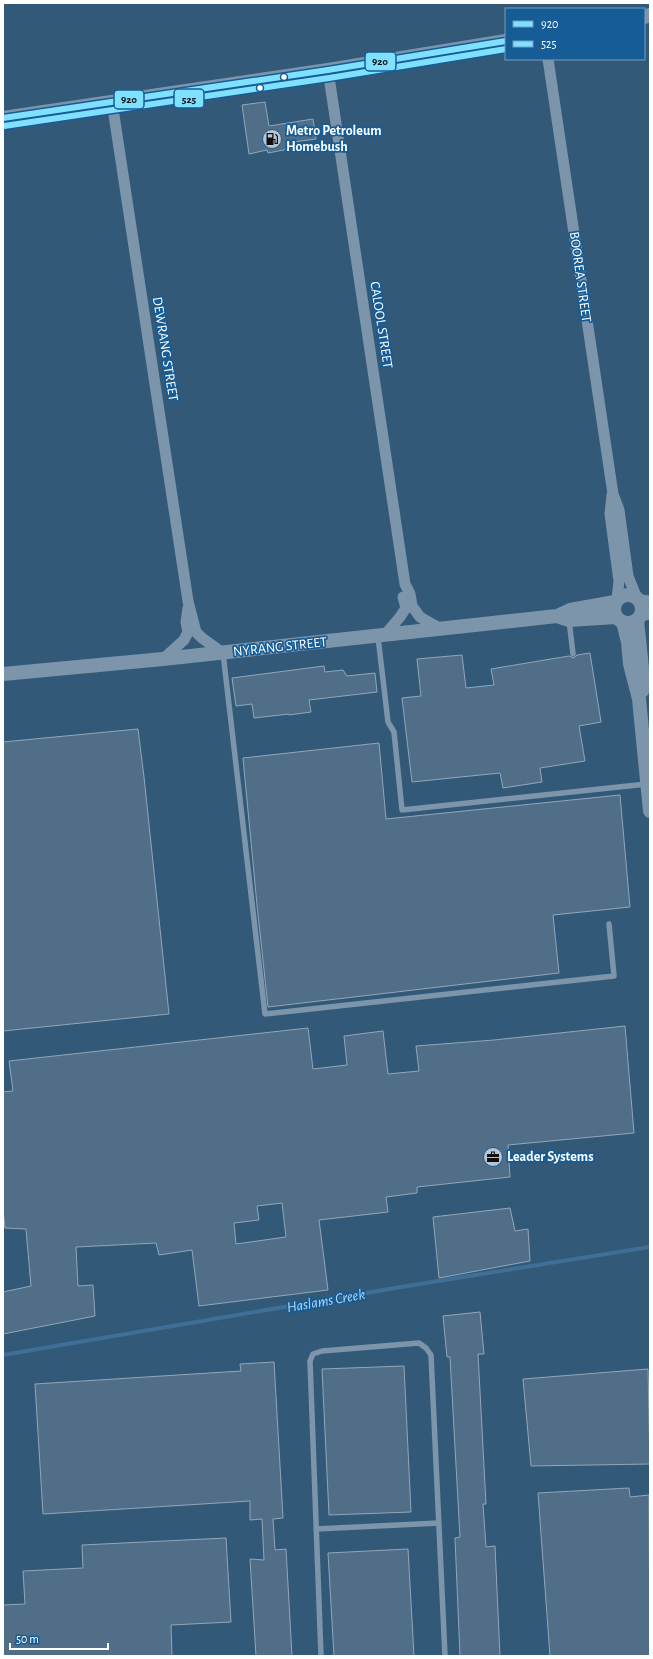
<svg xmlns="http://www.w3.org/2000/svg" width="653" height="1659" viewBox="0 0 653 1659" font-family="'Alegreya Sans',sans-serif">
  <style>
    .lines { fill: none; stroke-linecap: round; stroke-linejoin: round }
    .stream { stroke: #3f6f97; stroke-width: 4 }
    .building { fill: #506e88; stroke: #91a7b9; fill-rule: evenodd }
    .service { stroke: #7c95ab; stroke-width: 5.5 }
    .minor { stroke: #7c95ab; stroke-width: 11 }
    .tertiary { stroke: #7c95ab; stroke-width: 14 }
    .bus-1-casing { stroke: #165c96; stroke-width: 9 }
    .bus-2-casing { stroke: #165c96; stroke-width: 9 }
    .bus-1 { stroke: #80e0ff; stroke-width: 6 }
    .bus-2 { stroke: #80e0ff; stroke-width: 6 }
    .bus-dot { fill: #fff; stroke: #165c96; stroke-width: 1.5 }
    .labels { text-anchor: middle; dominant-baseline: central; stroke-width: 3.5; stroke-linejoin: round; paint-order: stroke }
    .poi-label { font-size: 14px; font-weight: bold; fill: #fff; stroke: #165c96; text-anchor: start }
    .street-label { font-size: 14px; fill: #fff; stroke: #165c96 }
    .water-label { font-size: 15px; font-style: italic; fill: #b4daf8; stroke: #165c96 }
    .line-badge { stroke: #165c96; stroke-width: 1.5 }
    .pale-badge-label { font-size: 11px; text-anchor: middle; font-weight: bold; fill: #111 }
  </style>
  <rect width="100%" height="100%" fill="#335979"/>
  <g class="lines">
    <!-- stream -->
    <path class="stream" d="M 3,1355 L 407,1286 L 650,1247"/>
  </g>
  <!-- building -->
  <path class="building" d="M 265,102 L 269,126 L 313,119 L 316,139 L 293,142 L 294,148 L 268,153 L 267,150 L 249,154 L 242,105 Z
    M 590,653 L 601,722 L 579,726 L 585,761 L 540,768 L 542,782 L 503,788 L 500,773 L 412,782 L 402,698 L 421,696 L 417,659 L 462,655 L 466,688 L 494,685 L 491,669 L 569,656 L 574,658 L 577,655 Z
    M 324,666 L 325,672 L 343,670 L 347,676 L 375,673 L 377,692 L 309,700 L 311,712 L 289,715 L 289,714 L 254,718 L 252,704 L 236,706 L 232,678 Z
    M 138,729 L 144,777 L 169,1014 L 3,1031 L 3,742 Z
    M 379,743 L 386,819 L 620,795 L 630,907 L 553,915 L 559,973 L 268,1007 L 257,905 L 243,758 Z
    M 625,1026 L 634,1133 L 508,1145 L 510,1177 L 417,1187 L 417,1193 L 386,1197 L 388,1212 L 319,1220 L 328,1290 L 199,1306 L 192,1250 L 159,1255 L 156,1243 L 76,1247 L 78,1286 L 93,1285 L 95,1316 L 3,1334 L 3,1292 L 31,1286 L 26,1229 L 5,1228 L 3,1210 L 3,1092 L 13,1091 L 9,1061 L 308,1028 L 313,1069 L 347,1065 L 344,1036 L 383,1031 L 388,1074 L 419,1071 L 416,1046 L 494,1040 ZM 282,1203 L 286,1237 L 236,1244 L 234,1223 L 259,1220 L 257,1206 Z
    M 510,1208 L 515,1231 L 528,1229 L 530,1261 L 439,1278 L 433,1217 Z
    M 480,1312 L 484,1354 L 478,1354 L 486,1504 L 483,1504 L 486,1547 L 495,1546 L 500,1656 L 460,1656 L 455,1538 L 460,1537 L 450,1357 L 447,1357 L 443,1316 Z
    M 274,1362 L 283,1518 L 273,1519 L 275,1550 L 286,1549 L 292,1656 L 256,1656 L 250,1559 L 264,1560 L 262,1519 L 250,1520 L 250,1501 L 43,1514 L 35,1384 L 241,1371 L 240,1364 Z
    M 404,1366 L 411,1512 L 329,1515 L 322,1369 Z
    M 648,1369 L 650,1464 L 531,1466 L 523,1379 Z
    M 629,1488 L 630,1497 L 649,1495 L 650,1656 L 550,1656 L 538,1493 Z
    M 226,1538 L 231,1622 L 171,1625 L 172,1656 L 3,1656 L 3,1605 L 25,1604 L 23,1571 L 83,1568 L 82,1545 Z
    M 408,1549 L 414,1656 L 334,1656 L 328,1553 Z"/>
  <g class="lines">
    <!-- service -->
    <path class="service" d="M 569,620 L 573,654
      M 378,637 L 388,722 L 394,732 L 402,810 L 647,784
      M 223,653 L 265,1014 L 614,976 L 609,924
      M 316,1529 L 439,1523
      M 321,1656 L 310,1361 L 313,1354 L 322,1351 L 419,1343 L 426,1348 L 431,1355 L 445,1656"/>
    <!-- minor -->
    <path class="minor" d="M 548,59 L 613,494 L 619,510 L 628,576 L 636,596
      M 328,70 L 405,584 L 410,594 L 412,606 L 420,617 L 441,629
      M 112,102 L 188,601 L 196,632 L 202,638 L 223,653
      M 612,495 L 610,514 L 619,581 L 617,599
      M 640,600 L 650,601
      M 641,616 L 650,614
      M 384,636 L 400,617 L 406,608 L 403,597
      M 163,659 L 184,640 L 188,632 L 186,622 L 188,608"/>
    <!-- tertiary -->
    <path class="tertiary" d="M 644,17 L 650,15
      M 3,118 L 328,70 L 506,41
      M614 609a14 14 0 1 1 28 0a14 14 0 1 1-28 0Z
      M 557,616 L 569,620 L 616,617
      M 637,620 L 644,687 L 642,691
      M 623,622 L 628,642 L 630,664 L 639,699 L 650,811
      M 3,674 L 163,659 L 557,616 L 570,610 L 615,602"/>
    <!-- bus-1 casing -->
    <g class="bus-1-casing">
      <path id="bus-1" d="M 3,118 L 328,70 L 506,41"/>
    </g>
    <!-- bus-2 casing -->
    <g class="bus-2-casing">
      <path id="bus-2" d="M 4,126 L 329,78 L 506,49"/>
    </g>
    <!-- bus-1 -->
    <use href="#bus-1" class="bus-1"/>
    <!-- bus-2 -->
    <use href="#bus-2" class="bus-2"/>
  </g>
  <!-- icons -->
  <defs>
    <g id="fuel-disc" transform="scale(1)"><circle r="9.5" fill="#b8c5d0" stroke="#165c96"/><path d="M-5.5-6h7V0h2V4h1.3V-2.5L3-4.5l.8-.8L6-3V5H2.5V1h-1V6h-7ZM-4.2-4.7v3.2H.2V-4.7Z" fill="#111"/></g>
    <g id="office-disc" transform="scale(1)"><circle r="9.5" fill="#b8c5d0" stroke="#165c96"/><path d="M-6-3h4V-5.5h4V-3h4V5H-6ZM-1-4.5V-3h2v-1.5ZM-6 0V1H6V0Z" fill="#111"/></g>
  </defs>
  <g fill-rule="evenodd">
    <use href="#fuel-disc" x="272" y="139"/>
    <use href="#office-disc" x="493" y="1157"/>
  </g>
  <!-- markers -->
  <g class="bus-dot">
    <circle cx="284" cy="77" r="3.5"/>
    <circle cx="260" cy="88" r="3.5"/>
  </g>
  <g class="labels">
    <!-- poi labels -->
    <g class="poi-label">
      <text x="286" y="131">Metro Petroleum<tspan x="286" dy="16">Homebush</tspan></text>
      <text x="507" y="1157">Leader Systems</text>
    </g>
    <!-- street labels -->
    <g class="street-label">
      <text transform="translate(580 277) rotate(82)">BOOREA STREET</text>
      <text transform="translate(381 325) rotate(81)">CALOOL STREET</text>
      <text transform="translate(165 349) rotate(81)">DEWRANG STREET</text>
      <text transform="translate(280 647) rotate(-6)">NYRANG STREET</text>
    </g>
    <!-- water labels -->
    <g class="water-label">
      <text transform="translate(326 1301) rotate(-10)">Haslams Creek</text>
    </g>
  </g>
  <g class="line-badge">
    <rect x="365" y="52" width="31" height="19" rx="4" fill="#80e0ff"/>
    <rect x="174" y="89" width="30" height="19" rx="4" fill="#80e0ff"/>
    <rect x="114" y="90" width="30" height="19" rx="4" fill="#80e0ff"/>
  </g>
  <g class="pale-badge-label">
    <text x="380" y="65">920</text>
    <text x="189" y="103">525</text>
    <text x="129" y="103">920</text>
  </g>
  <!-- border -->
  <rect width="653" height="1659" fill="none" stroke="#ffffff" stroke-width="8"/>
  <!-- legend -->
  <rect x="505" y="8" width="140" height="52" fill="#165c96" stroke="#739dc0"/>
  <rect x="513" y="21" width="20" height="6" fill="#80e0ff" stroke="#739dc0"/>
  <text x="541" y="28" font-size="12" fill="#ffffff">920</text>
  <rect x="513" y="41" width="20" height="6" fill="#80e0ff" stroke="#739dc0"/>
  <text x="541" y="48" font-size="12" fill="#ffffff">525</text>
  <!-- scale -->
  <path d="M10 1643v6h98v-6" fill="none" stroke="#ffffff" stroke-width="2"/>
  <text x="16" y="1643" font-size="12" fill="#ffffff" stroke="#165c96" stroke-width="3" paint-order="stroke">50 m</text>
</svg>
